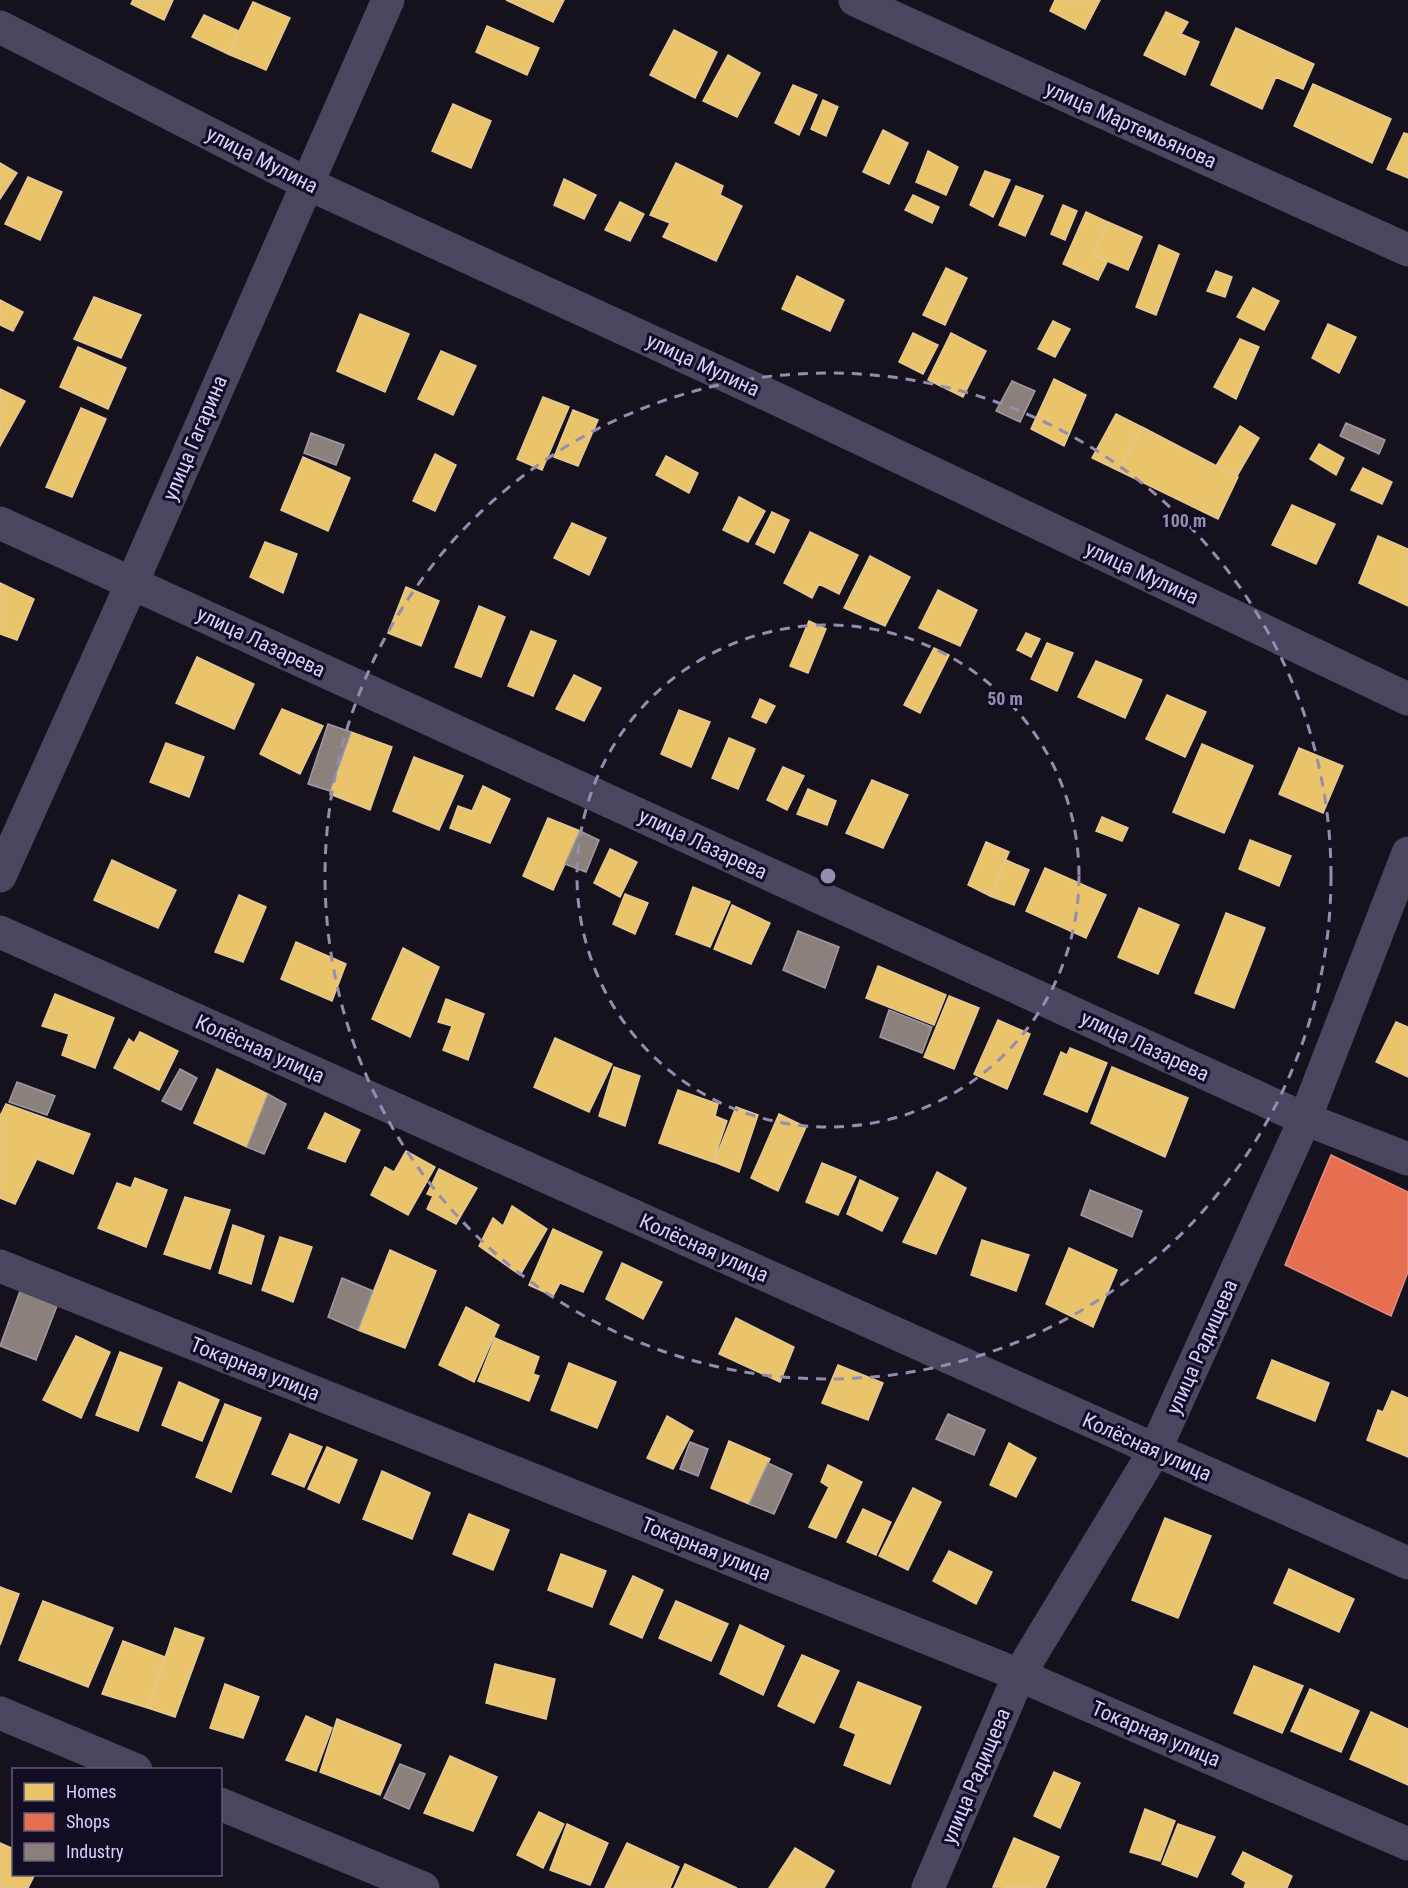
<svg xmlns="http://www.w3.org/2000/svg" width="1408" height="1888" viewBox="0 0 1408 1888" font-family="'Roboto Condensed',sans-serif">
  <style>
    .homes { fill: #e9c46a; stroke: #e4c797; stroke-width: 1.5 }
    .shops { fill: #e76f51; stroke: #e38c85; stroke-width: 1.5 }
    .industry { fill: #8a817c; stroke: #a298a3; stroke-width: 1.5 }
    .lines { fill: none; stroke-linecap: round; stroke-linejoin: round }
    .minor { stroke: #4b465f; stroke-width: 33 }
    .tertiary { stroke: #4b465f; stroke-width: 33 }
    .ring { fill: none; stroke: #958cb0; stroke-width: 3; stroke-dasharray: 10 8 }
    .labels { text-anchor: middle; dominant-baseline: central; stroke-width: 6; stroke-linejoin: round; paint-order: stroke }
    .street-label { font-size: 21px; fill: #daceff; stroke: #130d23 }
    .centre { fill: #958cb0; stroke: #130d23; stroke-width: 3 }
    .ring-label { font-size: 18px; text-anchor: middle; font-weight: bold; fill: #958cb0; stroke: #130d23; stroke-width: 6; stroke-linejoin: round; paint-order: stroke }
  </style>
  <rect width="100%" height="100%" fill="#15121e"/>
  <!-- homes -->
  <path class="homes" d="M 133,0 L 173,0 L 164,20 L 131,4 Z
    M 506,0 L 564,0 L 553,22 Z
    M 1055,0 L 1100,0 L 1085,29 L 1050,11 Z
    M 253,2 L 290,18 L 266,70 L 228,54 Z
    M 1166,12 L 1188,22 L 1181,34 L 1199,42 L 1185,75 L 1144,55 Z
    M 204,15 L 239,31 L 228,54 L 192,37 Z
    M 487,26 L 539,48 L 527,75 L 476,52 Z
    M 1236,28 L 1314,64 L 1303,89 L 1276,77 L 1262,109 L 1211,85 Z
    M 674,30 L 717,52 L 695,98 L 650,75 Z
    M 728,55 L 760,73 L 737,117 L 703,101 Z
    M 1313,84 L 1391,119 L 1372,163 L 1294,126 Z
    M 793,85 L 817,95 L 799,135 L 775,123 Z
    M 823,100 L 838,107 L 826,136 L 811,129 Z
    M 453,104 L 491,121 L 471,168 L 432,151 Z
    M 883,130 L 908,143 L 889,184 L 863,172 Z
    M 1404,133 L 1408,134 L 1408,178 L 1387,169 Z
    M 928,151 L 958,167 L 946,195 L 916,182 Z
    M 0,163 L 17,173 L 0,199 Z
    M 676,163 L 723,186 L 720,195 L 742,206 L 716,261 L 663,237 L 670,223 L 650,215 Z
    M 985,171 L 1010,180 L 993,217 L 970,205 Z
    M 28,177 L 62,192 L 40,240 L 5,224 Z
    M 564,179 L 596,195 L 584,219 L 554,205 Z
    M 1016,186 L 1043,196 L 1025,236 L 999,225 Z
    M 913,195 L 939,207 L 932,223 L 905,210 Z
    M 620,202 L 644,214 L 630,241 L 605,230 Z
    M 1063,205 L 1077,211 L 1065,240 L 1051,234 Z
    M 1086,212 L 1108,222 L 1093,255 L 1107,262 L 1098,280 L 1063,264 Z
    M 1108,222 L 1142,237 L 1128,270 L 1093,255 Z
    M 1159,245 L 1179,254 L 1156,315 L 1136,307 Z
    M 946,268 L 967,278 L 945,325 L 923,315 Z
    M 1216,271 L 1232,277 L 1225,297 L 1207,291 Z
    M 797,276 L 844,300 L 830,331 L 782,309 Z
    M 1253,288 L 1279,301 L 1264,330 L 1237,317 Z
    M 94,297 L 141,315 L 121,358 L 74,339 Z
    M 0,300 L 23,312 L 13,331 L 0,325 Z
    M 360,314 L 409,334 L 385,392 L 337,371 Z
    M 1053,321 L 1070,329 L 1055,357 L 1038,349 Z
    M 1328,324 L 1356,337 L 1339,373 L 1312,358 Z
    M 913,333 L 938,345 L 923,374 L 899,362 Z
    M 951,333 L 986,351 L 963,397 L 928,380 Z
    M 1240,339 L 1259,347 L 1236,399 L 1214,387 Z
    M 78,347 L 126,368 L 108,409 L 60,387 Z
    M 441,351 L 476,366 L 453,415 L 418,399 Z
    M 1054,379 L 1086,395 L 1064,446 L 1031,429 Z
    M 0,389 L 25,401 L 0,446 Z
    M 543,397 L 569,407 L 542,470 L 517,459 Z
    M 81,408 L 106,419 L 72,497 L 46,487 Z
    M 573,410 L 598,420 L 578,466 L 554,457 Z
    M 1116,414 L 1142,427 L 1119,471 L 1092,458 Z
    M 1240,426 L 1259,438 L 1237,476 L 1216,466 Z
    M 1142,427 L 1238,477 L 1218,519 L 1119,471 Z
    M 1319,444 L 1344,458 L 1336,475 L 1310,459 Z
    M 435,454 L 456,465 L 435,511 L 413,501 Z
    M 666,456 L 698,473 L 689,493 L 656,475 Z
    M 303,457 L 350,478 L 328,531 L 281,510 Z
    M 1363,468 L 1392,482 L 1382,504 L 1351,490 Z
    M 739,497 L 765,511 L 748,542 L 723,530 Z
    M 1292,505 L 1335,524 L 1316,564 L 1272,545 Z
    M 772,512 L 789,520 L 774,553 L 756,544 Z
    M 572,523 L 606,538 L 589,575 L 554,558 Z
    M 810,532 L 858,555 L 839,594 L 819,584 L 812,598 L 784,583 Z
    M 1378,536 L 1408,549 L 1408,606 L 1359,583 Z
    M 265,542 L 297,554 L 283,593 L 250,577 Z
    M 870,556 L 910,577 L 885,626 L 844,608 Z
    M 0,583 L 34,599 L 17,640 L 0,634 Z
    M 406,587 L 439,601 L 421,646 L 388,633 Z
    M 938,590 L 977,610 L 960,646 L 919,628 Z
    M 479,606 L 505,617 L 481,677 L 455,667 Z
    M 809,621 L 826,629 L 808,673 L 790,666 Z
    M 531,631 L 556,641 L 533,696 L 508,686 Z
    M 1026,633 L 1040,639 L 1031,657 L 1017,650 Z
    M 1047,643 L 1073,653 L 1057,691 L 1031,679 Z
    M 934,648 L 949,655 L 920,713 L 904,705 Z
    M 197,657 L 254,684 L 234,729 L 176,703 Z
    M 1096,661 L 1142,680 L 1125,718 L 1078,697 Z
    M 574,675 L 601,688 L 584,721 L 556,709 Z
    M 1167,695 L 1206,712 L 1185,757 L 1146,739 Z
    M 760,699 L 775,706 L 766,723 L 752,717 Z
    M 282,709 L 323,726 L 300,774 L 260,754 Z
    M 679,710 L 710,722 L 691,767 L 661,754 Z
    M 351,732 L 392,747 L 370,810 L 330,794 Z
    M 729,738 L 755,749 L 738,789 L 712,778 Z
    M 166,743 L 204,757 L 189,797 L 150,782 Z
    M 1202,744 L 1253,766 L 1224,833 L 1173,812 Z
    M 1299,748 L 1343,766 L 1323,813 L 1279,794 Z
    M 414,757 L 463,776 L 439,830 L 393,811 Z
    M 783,767 L 804,776 L 787,810 L 767,800 Z
    M 872,780 L 908,795 L 883,848 L 846,833 Z
    M 483,786 L 510,799 L 490,843 L 450,828 L 458,806 L 472,811 Z
    M 808,789 L 836,801 L 827,825 L 797,814 Z
    M 1102,817 L 1128,828 L 1122,841 L 1096,831 Z
    M 548,818 L 580,831 L 553,890 L 523,876 Z
    M 1250,840 L 1291,856 L 1279,886 L 1239,869 Z
    M 986,842 L 1009,852 L 990,896 L 968,885 Z
    M 610,849 L 637,862 L 620,897 L 594,883 Z
    M 112,860 L 176,890 L 158,928 L 94,900 Z
    M 1006,860 L 1029,870 L 1014,905 L 990,896 Z
    M 1045,868 L 1106,895 L 1086,938 L 1026,911 Z
    M 693,887 L 730,902 L 710,947 L 676,934 Z
    M 625,894 L 648,903 L 635,934 L 613,924 Z
    M 239,895 L 266,907 L 243,962 L 215,952 Z
    M 732,905 L 770,923 L 751,964 L 714,949 Z
    M 1139,908 L 1179,925 L 1158,974 L 1118,957 Z
    M 1226,913 L 1265,928 L 1234,1008 L 1195,993 Z
    M 296,942 L 346,964 L 332,1001 L 281,979 Z
    M 403,948 L 439,967 L 410,1037 L 372,1019 Z
    M 878,966 L 946,995 L 934,1025 L 866,998 Z
    M 55,994 L 114,1018 L 95,1068 L 62,1055 L 69,1034 L 42,1026 Z
    M 949,996 L 979,1008 L 954,1069 L 924,1057 Z
    M 446,999 L 484,1014 L 468,1060 L 443,1050 L 452,1026 L 438,1022 Z
    M 998,1020 L 1030,1034 L 1007,1089 L 974,1074 Z
    M 1396,1022 L 1408,1027 L 1408,1077 L 1376,1062 Z
    M 140,1032 L 178,1051 L 159,1090 L 114,1068 L 129,1039 L 134,1043 Z
    M 555,1038 L 612,1064 L 589,1112 L 534,1087 Z
    M 1070,1048 L 1107,1063 L 1087,1112 L 1044,1094 L 1061,1052 L 1067,1055 Z
    M 614,1067 L 640,1076 L 625,1126 L 599,1116 Z
    M 1112,1067 L 1188,1098 L 1165,1157 L 1091,1123 Z
    M 217,1069 L 268,1094 L 247,1147 L 194,1123 Z
    M 678,1090 L 718,1104 L 715,1116 L 727,1121 L 713,1162 L 659,1143 Z
    M 6,1104 L 90,1134 L 73,1174 L 37,1159 L 15,1204 L 0,1198 L 0,1116 Z
    M 736,1107 L 758,1115 L 739,1172 L 714,1162 Z
    M 325,1113 L 360,1130 L 345,1162 L 308,1148 Z
    M 779,1114 L 806,1127 L 778,1191 L 751,1178 Z
    M 406,1151 L 435,1167 L 408,1215 L 371,1195 L 385,1167 L 394,1172 Z
    M 822,1163 L 856,1177 L 838,1215 L 806,1202 Z
    M 439,1169 L 477,1188 L 456,1224 L 427,1209 L 433,1196 L 427,1194 Z
    M 937,1172 L 966,1188 L 936,1254 L 903,1242 Z
    M 135,1178 L 167,1190 L 146,1247 L 98,1228 L 117,1183 L 131,1188 Z
    M 860,1180 L 898,1198 L 882,1231 L 847,1214 Z
    M 185,1197 L 230,1210 L 210,1269 L 164,1254 Z
    M 512,1206 L 547,1229 L 520,1275 L 479,1246 L 493,1218 L 503,1226 Z
    M 233,1225 L 264,1236 L 251,1284 L 219,1273 Z
    M 553,1229 L 602,1252 L 583,1292 L 560,1283 L 553,1296 L 529,1285 Z
    M 280,1237 L 312,1247 L 293,1302 L 262,1290 Z
    M 982,1240 L 1029,1255 L 1016,1291 L 971,1275 Z
    M 1069,1248 L 1117,1270 L 1093,1327 L 1046,1304 Z
    M 390,1250 L 436,1271 L 405,1348 L 358,1330 Z
    M 622,1263 L 662,1282 L 643,1319 L 606,1299 Z
    M 466,1307 L 499,1325 L 474,1382 L 439,1365 Z
    M 736,1318 L 794,1347 L 780,1382 L 719,1354 Z
    M 76,1336 L 110,1352 L 81,1418 L 43,1400 Z
    M 495,1338 L 539,1357 L 533,1374 L 539,1376 L 529,1401 L 478,1381 Z
    M 120,1352 L 162,1368 L 138,1431 L 96,1415 Z
    M 1272,1360 L 1329,1383 L 1315,1421 L 1257,1398 Z
    M 569,1363 L 616,1382 L 597,1428 L 551,1410 Z
    M 838,1365 L 883,1383 L 868,1420 L 822,1403 Z
    M 179,1382 L 219,1400 L 202,1441 L 162,1425 Z
    M 1392,1391 L 1408,1398 L 1408,1457 L 1367,1440 L 1378,1410 L 1383,1412 Z
    M 225,1404 L 261,1418 L 231,1492 L 196,1477 Z
    M 667,1416 L 693,1431 L 673,1469 L 647,1458 Z
    M 290,1434 L 322,1447 L 304,1487 L 272,1474 Z
    M 729,1441 L 770,1459 L 749,1504 L 711,1488 Z
    M 1009,1443 L 1036,1458 L 1016,1497 L 990,1485 Z
    M 327,1447 L 357,1460 L 339,1503 L 308,1489 Z
    M 828,1465 L 862,1482 L 836,1538 L 809,1527 L 829,1487 L 821,1482 Z
    M 382,1471 L 430,1493 L 412,1539 L 363,1519 Z
    M 913,1488 L 941,1502 L 908,1570 L 879,1556 Z
    M 863,1509 L 891,1522 L 876,1555 L 847,1542 Z
    M 469,1514 L 509,1530 L 493,1570 L 453,1554 Z
    M 1165,1518 L 1211,1536 L 1178,1618 L 1132,1600 Z
    M 949,1551 L 992,1572 L 976,1604 L 933,1581 Z
    M 561,1554 L 606,1571 L 592,1607 L 548,1590 Z
    M 1289,1569 L 1354,1599 L 1339,1632 L 1274,1603 Z
    M 633,1576 L 663,1590 L 642,1638 L 610,1624 Z
    M 0,1587 L 19,1594 L 0,1645 Z
    M 43,1601 L 113,1628 L 88,1687 L 19,1660 Z
    M 676,1601 L 728,1624 L 711,1661 L 659,1638 Z
    M 740,1625 L 784,1646 L 763,1695 L 720,1674 Z
    M 175,1628 L 204,1638 L 175,1717 L 148,1708 Z
    M 123,1641 L 165,1657 L 148,1708 L 102,1694 Z
    M 802,1655 L 839,1671 L 814,1723 L 778,1706 Z
    M 495,1664 L 555,1679 L 546,1719 L 486,1703 Z
    M 1254,1666 L 1303,1686 L 1282,1733 L 1234,1713 Z
    M 858,1682 L 921,1707 L 890,1784 L 844,1765 L 856,1734 L 840,1727 Z
    M 225,1684 L 259,1697 L 243,1738 L 210,1728 Z
    M 1310,1689 L 1359,1711 L 1341,1752 L 1291,1731 Z
    M 1371,1712 L 1408,1729 L 1408,1785 L 1350,1759 Z
    M 306,1716 L 332,1728 L 316,1771 L 286,1760 Z
    M 337,1719 L 401,1745 L 380,1795 L 320,1772 Z
    M 450,1756 L 497,1777 L 473,1831 L 424,1813 Z
    M 1054,1772 L 1080,1783 L 1060,1828 L 1034,1816 Z
    M 1145,1809 L 1175,1821 L 1160,1861 L 1130,1852 Z
    M 539,1812 L 564,1824 L 543,1868 L 517,1855 Z
    M 567,1824 L 608,1843 L 590,1885 L 550,1870 Z
    M 1178,1824 L 1215,1837 L 1197,1877 L 1162,1864 Z
    M 1014,1838 L 1059,1857 L 1045,1888 L 993,1887 Z
    M 0,1843 L 14,1849 L 14,1874 L 35,1874 L 28,1888 L 0,1888 Z
    M 627,1843 L 679,1867 L 670,1888 L 605,1888 Z
    M 795,1848 L 834,1871 L 824,1888 L 769,1888 Z
    M 1243,1852 L 1292,1876 L 1287,1888 L 1244,1888 L 1246,1882 L 1232,1874 Z
    M 685,1864 L 737,1888 L 674,1888 Z"/>
  <!-- shops -->
  <path class="shops" d="M 1331,1155 L 1408,1192 L 1408,1272 L 1391,1316 L 1285,1265 Z"/>
  <!-- industry -->
  <path class="industry" d="M 1012,381 L 1035,391 L 1020,422 L 996,411 Z
    M 1346,423 L 1385,440 L 1379,454 L 1340,436 Z
    M 311,433 L 344,445 L 336,465 L 304,453 Z
    M 328,724 L 351,732 L 330,791 L 308,784 Z
    M 580,831 L 599,840 L 586,872 L 565,864 Z
    M 798,931 L 839,947 L 825,988 L 783,970 Z
    M 889,1010 L 932,1027 L 922,1053 L 880,1037 Z
    M 180,1069 L 197,1078 L 181,1110 L 162,1101 Z
    M 17,1082 L 55,1096 L 47,1115 L 9,1102 Z
    M 268,1094 L 286,1104 L 264,1154 L 247,1147 Z
    M 1090,1190 L 1142,1211 L 1132,1237 L 1081,1215 Z
    M 342,1278 L 373,1291 L 358,1330 L 328,1317 Z
    M 20,1291 L 57,1306 L 36,1360 L 0,1346 Z
    M 948,1414 L 985,1430 L 974,1455 L 936,1439 Z
    M 690,1442 L 708,1449 L 698,1476 L 680,1469 Z
    M 768,1463 L 792,1474 L 774,1514 L 749,1504 Z
    M 400,1764 L 425,1774 L 409,1809 L 384,1798 Z"/>
  <g class="lines">
    <!-- minor -->
    <path class="minor" d="M 855,0 L 1408,250
      M 0,27 L 306,183 L 779,400 L 1408,699
      M 0,523 L 1305,1119 L 1408,1159
      M 0,932 L 1408,1563
      M 0,1266 L 1019,1675 L 1408,1844
      M 0,1713 L 136,1770
      M 220,1804 L 423,1888
      M 928,1888 L 1019,1675 L 1155,1450 L 1305,1119 L 1408,853"/>
    <!-- tertiary -->
    <path class="tertiary" d="M 0,876 L 132,583 L 388,0"/>
  </g>
  <!-- distance rings -->
  <g class="ring">
    <circle cx="828" cy="876" r="251"/>
    <circle cx="828" cy="876" r="503"/>
  </g>
  <g class="labels">
    <!-- street labels -->
    <g class="street-label">
      <text transform="translate(1131 125) rotate(24)">улица Мартемьянова</text>
      <text transform="translate(262 160) rotate(27)">улица Мулина</text>
      <text transform="translate(703 365) rotate(25)">улица Мулина</text>
      <text transform="translate(195 438) rotate(-67)">улица Гагарина</text>
      <text transform="translate(1142 573) rotate(25)">улица Мулина</text>
      <text transform="translate(261 642) rotate(25)">улица Лазарева</text>
      <text transform="translate(703 844) rotate(25)">улица Лазарева</text>
      <text transform="translate(1145 1046) rotate(25)">улица Лазарева</text>
      <text transform="translate(260 1049) rotate(24)">Колёсная улица</text>
      <text transform="translate(704 1248) rotate(24)">Колёсная улица</text>
      <text transform="translate(1202 1347) rotate(-66)">улица Радищева</text>
      <text transform="translate(255 1369) rotate(22)">Токарная улица</text>
      <text transform="translate(1147 1447) rotate(24)">Колёсная улица</text>
      <text transform="translate(706 1549) rotate(22)">Токарная улица</text>
      <text transform="translate(1156 1734) rotate(23)">Токарная улица</text>
      <text transform="translate(976 1776) rotate(-67)">улица Радищева</text>
    </g>
  </g>
  <circle cx="828" cy="876" r="9" class="centre"/>
  <g class="ring-label">
    <text x="1184" y="527">100 m</text>
    <text x="1005" y="705">50 m</text>
  </g>
  <!-- legend -->
  <rect x="12" y="1768" width="210" height="108" fill="#130d23" stroke="#635a7b" stroke-width="1.5"/>
  <rect x="24" y="1783" width="30" height="18" fill="#e9c46a" stroke="#635a7b" stroke-width="1.5"/>
  <text x="66" y="1798" font-size="18" fill="#daceff">Homes</text>
  <rect x="24" y="1813" width="30" height="18" fill="#e76f51" stroke="#635a7b" stroke-width="1.5"/>
  <text x="66" y="1828" font-size="18" fill="#daceff">Shops</text>
  <rect x="24" y="1843" width="30" height="18" fill="#8a817c" stroke="#635a7b" stroke-width="1.5"/>
  <text x="66" y="1858" font-size="18" fill="#daceff">Industry</text>
</svg>
